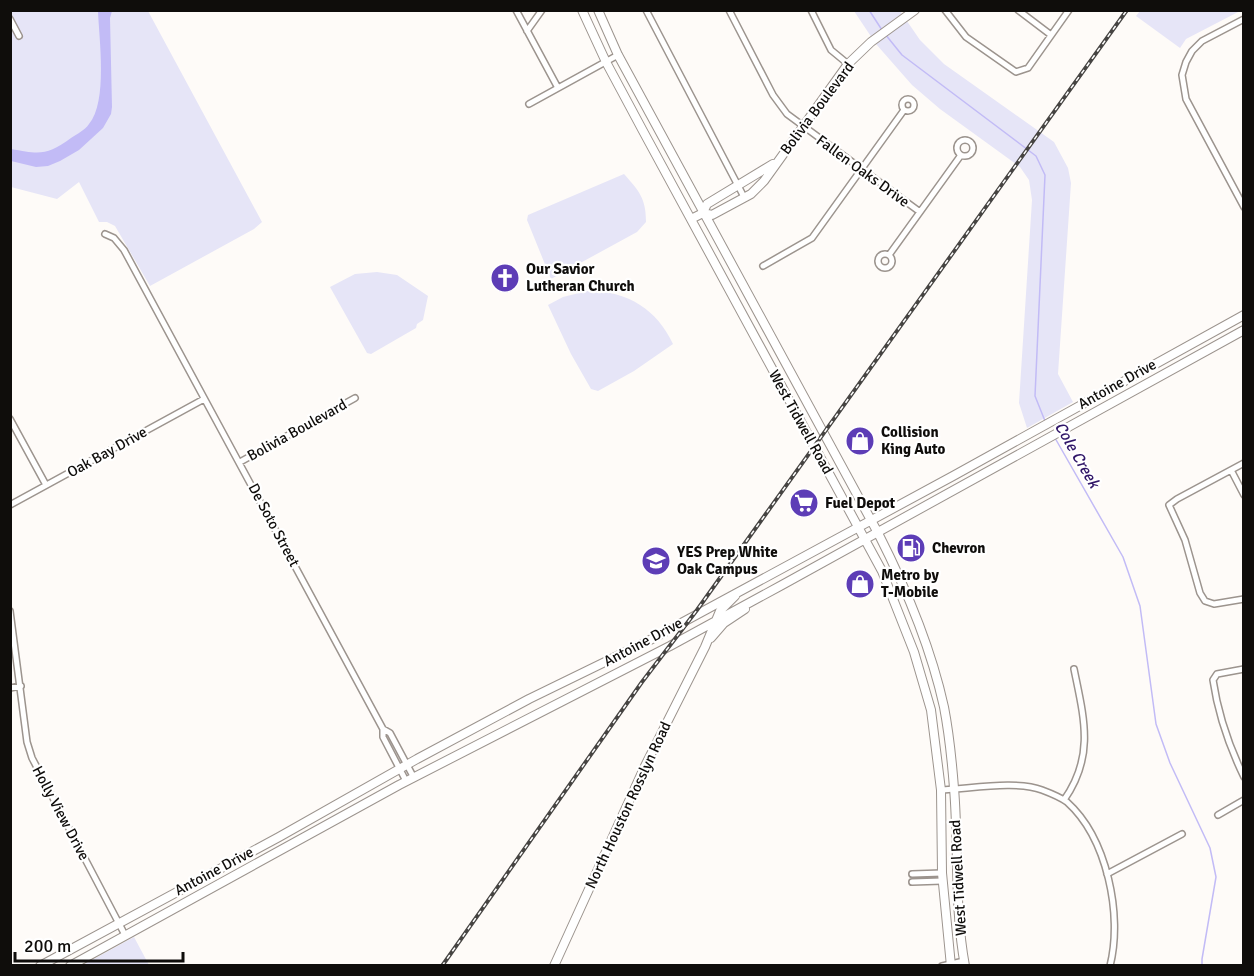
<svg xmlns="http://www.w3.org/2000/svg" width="1254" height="976" viewBox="0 0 1254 976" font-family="Signika,sans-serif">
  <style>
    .green { fill: #e6e5f7 }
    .water { fill: #c2bbf6 }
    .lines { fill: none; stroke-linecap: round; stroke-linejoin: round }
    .stream { stroke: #c2bbf6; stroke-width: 1.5 }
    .street-casing { stroke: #9c948e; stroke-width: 8 }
    .secondary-casing { stroke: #9c948e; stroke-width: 10 }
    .street { stroke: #fff; stroke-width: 5 }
    .secondary { stroke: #fff; stroke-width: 8 }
    .rail-casing { stroke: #464442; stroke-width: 4 }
    .rail { stroke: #fff; stroke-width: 1.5; stroke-dasharray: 4.5; stroke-linecap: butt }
    .labels { text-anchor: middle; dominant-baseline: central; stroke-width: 4.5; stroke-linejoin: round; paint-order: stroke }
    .street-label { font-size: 15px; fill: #0f0d0b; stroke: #fff }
    .poi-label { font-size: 15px; font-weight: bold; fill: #0f0d0b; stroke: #fff; text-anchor: start }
    .water-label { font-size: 16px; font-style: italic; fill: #301668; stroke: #fff }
  </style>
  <rect width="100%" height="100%" fill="#fefbf8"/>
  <!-- green -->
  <path class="green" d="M 10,11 L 148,11 L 262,222 L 254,229 L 150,286 L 115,226 L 107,222 L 99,222 L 79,182 L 57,199 L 11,187 Z
    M 854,11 L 900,11 L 920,40 L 944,64 L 1054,142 L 1068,168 L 1071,183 L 1058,374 L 1073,402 L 1027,428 L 1019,403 L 1032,200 L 1029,180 L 1020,167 L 940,109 L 912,85 L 876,44 Z
    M 1140,11 L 1140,10 L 1240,11 L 1186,39 L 1180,48 L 1136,16 Z
    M 624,174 C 639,191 646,198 646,222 L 637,232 L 551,279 L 527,220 L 528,215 Z
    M 377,272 L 397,275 L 428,296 L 423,320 L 417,324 L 416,328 L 371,354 L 367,353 L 330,287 L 355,274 Z
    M 587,291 C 626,290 657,309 673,344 L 634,371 L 598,391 L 591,389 L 571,354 L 548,305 L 563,297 Z
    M 134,937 L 149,965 L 83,965 Z"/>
  <!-- water -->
  <path class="water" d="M 98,11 L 112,11 L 110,18 L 112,107 L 111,114 L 103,128 L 79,150 L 60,161 L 48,166 L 36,167 L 11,161 L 11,149 C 39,154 47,156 71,138 C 77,134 85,130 89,124 C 108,102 99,39 98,11 Z"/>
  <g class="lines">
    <!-- stream -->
    <path class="stream" d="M 869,10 L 882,30
      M 885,34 L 902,55 L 1036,156 L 1045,175 L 1035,396 L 1045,421
      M 1055,438 L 1123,557 L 1140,606 L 1156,724 L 1170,763 L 1210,848 L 1216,877 L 1202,959 L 1202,966"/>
    <!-- street casing -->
    <g class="street-casing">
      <path id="street" d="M 516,10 L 558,88
        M 646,10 L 744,197
        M 729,10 L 773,95 L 787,114 L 920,212
        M 811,10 L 831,50 L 848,64
        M 945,10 L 966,37 L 1016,72 L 1028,68 L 1069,10
        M 1018,10 L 1051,35
        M 10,19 L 19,36
        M 1244,19 L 1202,41 L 1192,51 L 1186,62 L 1182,75 L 1186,99 L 1244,207
        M 527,31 L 542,10
        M902 105a6 6 0 1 1 12 0a6 6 0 1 1-12 0Z
        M 529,104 L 618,55
        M957 148a8 8 0 1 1 16 0a8 8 0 1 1-16 0Z
        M 105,234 L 114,238 L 124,250 L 383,729 L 390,733 L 414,778
        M878 261a7 7 0 1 1 14 0a7 7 0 1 1-14 0Z
        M 889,255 L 961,155
        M 763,266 L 812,238 L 904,110
        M 10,419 L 46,485
        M 240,462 L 355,398
        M 1244,463 L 1177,499 L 1169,505 L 1185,540 L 1200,593 L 1205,601 L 1214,604 L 1244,599
        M 1231,470 L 1244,495
        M 10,505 L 204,399
        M 10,611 L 27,742 L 32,758 L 125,935
        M 1244,669 L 1217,674 L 1213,680 C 1218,714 1229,746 1244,777
        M 10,688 L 21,686
        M 383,729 L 383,737 L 406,781
        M 941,790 C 969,789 1017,780 1042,790 C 1050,793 1060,797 1067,802 C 1107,838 1123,915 1110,966
        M 1064,800 C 1095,756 1084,718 1074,669
        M 1218,815 L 1244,800
        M 912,874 L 942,873
        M 1107,874 L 1182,834
        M 912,882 L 942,881
        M 942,966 L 964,961"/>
    </g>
    <!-- secondary casing -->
    <g class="secondary-casing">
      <path id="secondary" d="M 582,10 L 606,62 L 643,131 L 882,571 L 914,652 L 931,710 L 941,790 L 942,873 L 951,966
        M 598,10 L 618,55 L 878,533 C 905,586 931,648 944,707 C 949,733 952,762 954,788 C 959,847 954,907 965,966
        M 703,213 L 712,215 L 751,194 L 764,181 L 848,64 L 871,42 L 915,10
        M 691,219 L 703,213 L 707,204 L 773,164
        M 711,638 L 724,623 L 745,609
        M 40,966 L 279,837 L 417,759 L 529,699 L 650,640 L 953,476 L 1244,315
        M 70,966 L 399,785 L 670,646 L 782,585 L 1244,330
        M 554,966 L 645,766 L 705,647 L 720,611 L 735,596"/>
    </g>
    <!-- street -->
    <use href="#street" class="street"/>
    <!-- secondary -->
    <use href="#secondary" class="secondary"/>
    <!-- rail casing -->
    <g class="rail-casing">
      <path id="rail" d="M 442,966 L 642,682 L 697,610 L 1127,10"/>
    </g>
    <!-- rail -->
    <use href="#rail" class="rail"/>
  </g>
  <!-- icons -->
  <defs>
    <g id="church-disc" transform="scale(1.5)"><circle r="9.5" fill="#5d3db6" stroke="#fff"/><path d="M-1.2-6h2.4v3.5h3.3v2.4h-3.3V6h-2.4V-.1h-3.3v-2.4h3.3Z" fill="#fff"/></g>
    <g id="shop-disc" transform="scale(1.5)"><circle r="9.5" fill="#5d3db6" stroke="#fff"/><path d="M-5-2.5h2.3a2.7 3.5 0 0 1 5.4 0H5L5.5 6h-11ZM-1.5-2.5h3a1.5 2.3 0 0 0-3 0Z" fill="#fff"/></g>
    <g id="supermarket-disc" transform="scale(1.5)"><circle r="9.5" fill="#5d3db6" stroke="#fff"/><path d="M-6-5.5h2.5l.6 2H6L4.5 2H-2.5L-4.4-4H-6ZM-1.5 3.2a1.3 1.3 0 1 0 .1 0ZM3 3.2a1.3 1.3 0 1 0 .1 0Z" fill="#fff"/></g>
    <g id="fuel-disc" transform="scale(1.5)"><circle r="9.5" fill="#5d3db6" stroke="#fff"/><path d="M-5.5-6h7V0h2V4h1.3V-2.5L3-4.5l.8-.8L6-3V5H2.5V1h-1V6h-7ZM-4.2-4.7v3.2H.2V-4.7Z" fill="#fff"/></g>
    <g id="school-disc" transform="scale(1.5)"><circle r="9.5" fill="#5d3db6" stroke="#fff"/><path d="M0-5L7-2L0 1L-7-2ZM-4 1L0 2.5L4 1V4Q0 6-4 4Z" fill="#fff"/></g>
  </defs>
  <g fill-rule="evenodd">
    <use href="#church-disc" x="505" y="278"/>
    <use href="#shop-disc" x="860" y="441"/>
    <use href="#supermarket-disc" x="804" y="503"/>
    <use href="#fuel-disc" x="911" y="548"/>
    <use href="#school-disc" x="656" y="561"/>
    <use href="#shop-disc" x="860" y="584"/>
  </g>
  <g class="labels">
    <!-- street labels -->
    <g class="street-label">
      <text transform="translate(817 108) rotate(-53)">Bolivia Boulevard</text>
      <text transform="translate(863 171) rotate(36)">Fallen Oaks Drive</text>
      <text transform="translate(1117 384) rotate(-29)">Antoine Drive</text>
      <text transform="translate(801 422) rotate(61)">West Tidwell Road</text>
      <text transform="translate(297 430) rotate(-29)">Bolivia Boulevard</text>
      <text transform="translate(107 452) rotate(-29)">Oak Bay Drive</text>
      <text transform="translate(274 525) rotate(62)">De Soto Street</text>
      <text transform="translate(643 642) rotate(-28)">Antoine Drive</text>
      <text transform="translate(628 805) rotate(-65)">North Houston Rosslyn Road</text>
      <text transform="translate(61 813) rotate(62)">Holly View Drive</text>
      <text transform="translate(214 871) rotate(-28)">Antoine Drive</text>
      <text transform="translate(958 878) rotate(-93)">West Tidwell Road</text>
    </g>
    <!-- poi labels -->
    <g class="poi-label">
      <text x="526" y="269">Our Savior<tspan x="526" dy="17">Lutheran Church</tspan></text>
      <text x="881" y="432">Collision<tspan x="881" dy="17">King Auto</tspan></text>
      <text x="825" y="503">Fuel Depot</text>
      <text x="932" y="548">Chevron</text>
      <text x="677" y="552">YES Prep White<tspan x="677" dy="17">Oak Campus</tspan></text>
      <text x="881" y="575">Metro by<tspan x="881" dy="17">T-Mobile</tspan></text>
    </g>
    <!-- water labels -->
    <g class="water-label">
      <text transform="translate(1077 455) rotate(60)">Cole Creek</text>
    </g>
  </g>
  <!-- border -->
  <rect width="1254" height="976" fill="none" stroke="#0f0d0b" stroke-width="24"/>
  <!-- scale -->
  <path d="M15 952v9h168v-9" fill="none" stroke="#0f0d0b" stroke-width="3"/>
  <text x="24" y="952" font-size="18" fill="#0f0d0b" stroke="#ffffff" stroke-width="4.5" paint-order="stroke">200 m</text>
</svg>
